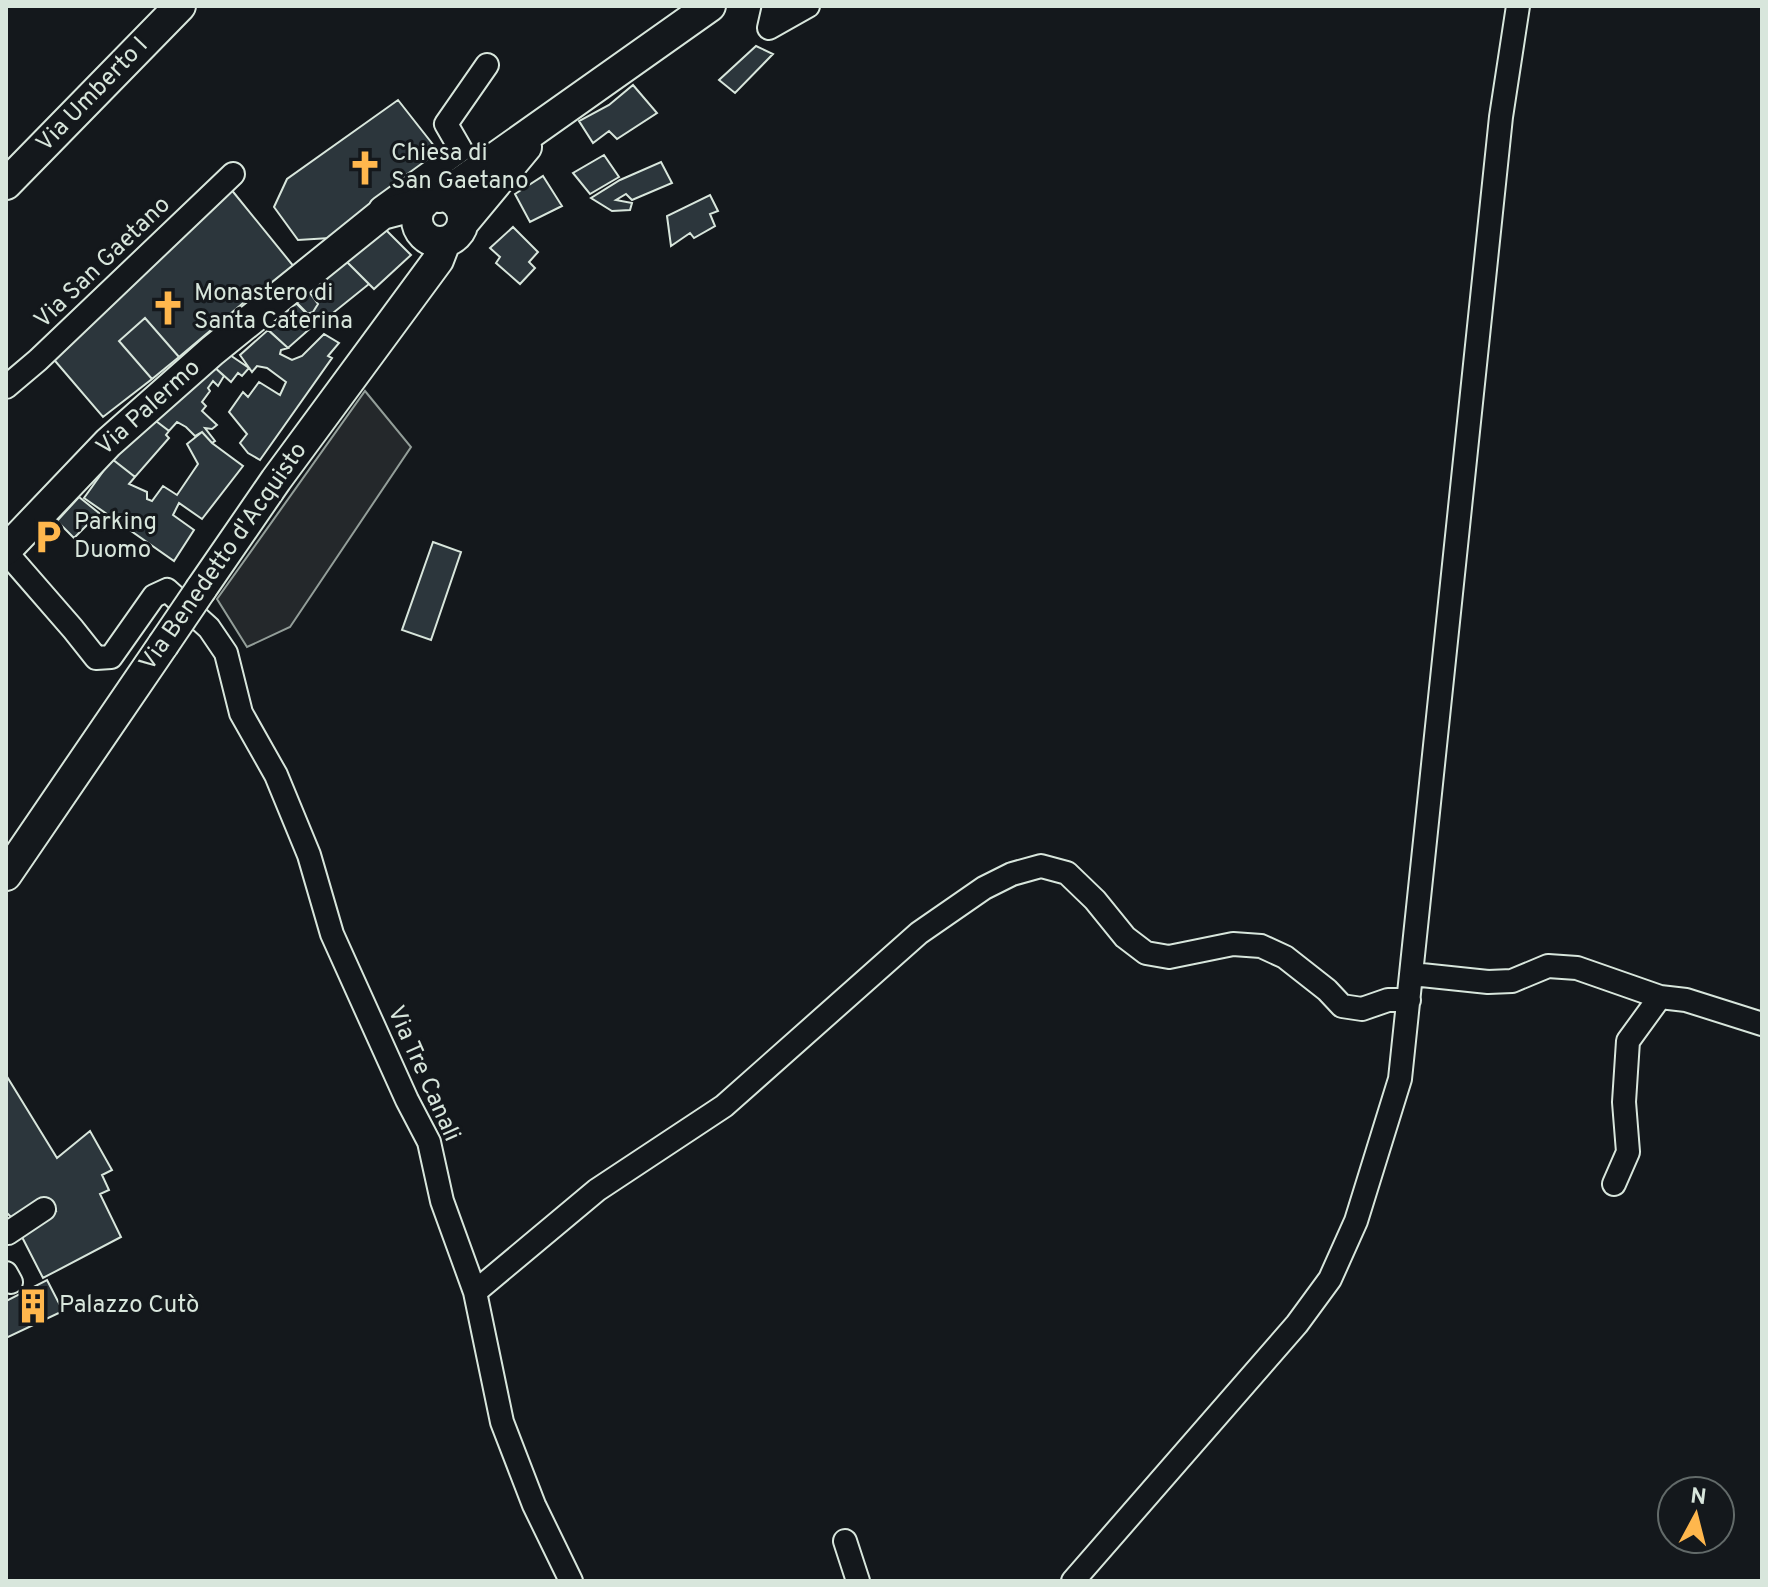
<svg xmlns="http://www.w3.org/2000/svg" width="1768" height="1587" viewBox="0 0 1768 1587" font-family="Overpass,sans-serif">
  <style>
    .parking { fill: #24282b; stroke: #939e99; stroke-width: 2 }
    .building { fill: #2c363c; stroke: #d8e6dc; stroke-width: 2 }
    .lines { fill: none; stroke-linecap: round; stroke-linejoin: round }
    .street-casing { stroke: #d8e6dc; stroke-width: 26 }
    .secondary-casing { stroke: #d8e6dc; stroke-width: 34 }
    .street { stroke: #14181c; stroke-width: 22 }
    .secondary { stroke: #14181c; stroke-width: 30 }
    .secondary-bridge-casing { stroke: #d8e6dc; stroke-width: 34; stroke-linecap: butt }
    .secondary-bridge { stroke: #14181c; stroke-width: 30 }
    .labels { text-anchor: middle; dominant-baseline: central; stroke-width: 6; stroke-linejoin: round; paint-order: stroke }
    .street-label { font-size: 24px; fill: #d8e6dc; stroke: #14181c }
    .poi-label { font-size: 24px; fill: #d8e6dc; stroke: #14181c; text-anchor: start }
  </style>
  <rect width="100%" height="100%" fill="#14181c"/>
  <!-- parking -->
  <path class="parking" d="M 365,391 L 411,447 L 290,627 L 247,647 L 217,599 Z"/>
  <!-- building -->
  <path class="building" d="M 756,46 L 773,54 L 735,93 L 719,80 Z
    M 633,85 L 657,113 L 617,139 L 609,131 L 593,143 L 579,121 L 609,105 Z
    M 398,100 L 442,156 L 330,238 L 298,240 L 274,207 L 287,179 Z
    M 604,155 L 619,177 L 590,194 L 573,173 Z
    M 661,162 L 672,183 L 632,200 L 626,194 L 616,200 L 632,203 L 630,210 L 612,211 L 591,198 L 620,180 Z
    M 543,176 L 562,206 L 530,222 L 515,194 Z
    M 230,188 L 295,268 L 249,298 L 179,357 L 145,318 L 119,341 L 152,379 L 103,417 L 50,355 Z
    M 710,195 L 718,211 L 710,214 L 715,226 L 694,238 L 690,233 L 671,246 L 667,216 Z
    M 513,227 L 538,252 L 529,262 L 535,268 L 520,284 L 496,263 L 500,257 L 490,248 Z
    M 384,228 L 411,255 L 374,289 L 343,258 Z
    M 343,258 L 369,284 L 323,321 L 313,312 L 318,304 L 306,288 Z
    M 306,288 L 318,304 L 313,312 L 307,314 L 292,299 Z
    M 295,301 L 310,316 L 309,321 L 314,325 L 288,348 L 263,325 Z
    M 145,318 L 179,357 L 152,379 L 119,341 Z
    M 268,330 L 288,348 L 281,350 L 280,354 L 292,360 L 302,356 L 324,334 L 339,343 L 328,356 L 332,358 L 260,460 L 248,453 L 240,443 L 247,434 L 229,412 L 243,392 L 248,397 L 259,382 L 280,395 L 286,382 L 267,368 L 257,366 L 252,372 L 240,355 Z
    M 227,353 L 249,368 L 242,376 L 238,373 L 231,382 L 212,365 Z
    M 212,365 L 224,376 L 218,386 L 213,381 L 208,388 L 210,391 L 202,402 L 206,406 L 202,411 L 217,425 L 212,429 L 205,428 L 215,441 L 212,443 L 202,432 L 195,436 L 186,427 L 177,422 L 169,431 L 152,418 Z
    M 152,418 L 169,431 L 166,435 L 169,438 L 135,477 L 112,459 Z
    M 202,432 L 212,443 L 243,466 L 202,519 L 179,503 L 173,515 L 194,530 L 174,561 L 84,498 L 112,459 L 135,477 L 129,484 L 147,492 L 147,499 L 152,501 L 163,486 L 177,495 L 198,464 L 187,444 Z
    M 79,497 L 99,513 L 74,538 L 57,521 Z
    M 433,542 L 461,552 L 431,640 L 402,630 Z
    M 6,1075 L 57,1158 L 90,1131 L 112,1170 L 102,1175 L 109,1190 L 100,1194 L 121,1237 L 43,1278 L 22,1237 L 56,1211 L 46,1198 L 14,1220 L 6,1212 Z
    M 47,1280 L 63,1311 L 6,1338 L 6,1301 Z"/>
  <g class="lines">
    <!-- street casing -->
    <g class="street-casing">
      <path id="street" d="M 774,6 L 769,28 L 808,6
        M 382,213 L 381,208 L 461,150 L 446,124 L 487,65
        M 6,387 L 38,360 L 233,174
        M 6,552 L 73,629 L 96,658 L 111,657 L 154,596 L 167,590 L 209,628 L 226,653 L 241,713 L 276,775 L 309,855 L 332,934 L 407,1100 L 429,1142 L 442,1201 L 475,1292 L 502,1422 L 534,1505 L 571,1581
        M 1412,974 L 1488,982 L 1512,981 L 1548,966 L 1577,968 L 1660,997 L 1686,1000 L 1762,1024
        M 1614,1184 L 1628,1152 L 1624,1102 L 1628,1041 L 1660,997
        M 6,1231 L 8,1233 L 44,1209
        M 6,1273 L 11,1282
        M 475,1292 L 597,1190 L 724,1106 L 919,933 L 984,888 L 1012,874 L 1041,866 L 1067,873 L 1095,900 L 1125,937 L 1146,953 L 1169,957 L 1233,944 L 1261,946 L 1285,957 L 1327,990 L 1342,1006 L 1362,1009 L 1388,1000 L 1409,1000
        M 845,1541 L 858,1581
        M 1073,1581 L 1297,1324 L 1330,1279 L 1356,1221 L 1400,1079 L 1501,117 L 1518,6"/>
    </g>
    <!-- secondary casing -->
    <g class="secondary-casing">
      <path id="secondary" d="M 6,184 L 180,6
        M417 219a23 23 0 1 1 46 0a23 23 0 1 1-46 0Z
        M 440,197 L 710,6
        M 463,223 L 526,147
        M 6,550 L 108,443 L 212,351 L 382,214 L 424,203
        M 201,589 L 276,480 L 438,260 L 445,242
        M 6,875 L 163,645"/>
    </g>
    <!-- street -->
    <use href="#street" class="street"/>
    <!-- secondary -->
    <use href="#secondary" class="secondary"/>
    <!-- secondary-bridge casing -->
    <g class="secondary-bridge-casing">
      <path id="secondary-bridge" d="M 163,645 L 201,589"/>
    </g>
    <!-- secondary-bridge -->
    <use href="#secondary-bridge" class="secondary-bridge"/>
  </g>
  <!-- icons -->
  <defs>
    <g id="church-bare" transform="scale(2.76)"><path d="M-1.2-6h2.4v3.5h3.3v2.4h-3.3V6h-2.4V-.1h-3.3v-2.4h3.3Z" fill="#ffb74d" stroke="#14181c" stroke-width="2.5" paint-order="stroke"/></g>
    <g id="parking-bare" transform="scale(2.76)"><path d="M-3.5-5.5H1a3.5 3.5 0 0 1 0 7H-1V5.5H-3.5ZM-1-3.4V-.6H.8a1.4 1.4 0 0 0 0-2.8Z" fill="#ffb74d" stroke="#14181c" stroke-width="2.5" paint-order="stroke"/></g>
    <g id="building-bare" transform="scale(2.76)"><path d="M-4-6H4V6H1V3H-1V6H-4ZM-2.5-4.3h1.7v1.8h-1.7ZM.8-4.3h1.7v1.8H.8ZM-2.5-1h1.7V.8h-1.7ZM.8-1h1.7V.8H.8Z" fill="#ffb74d" stroke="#14181c" stroke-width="2.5" paint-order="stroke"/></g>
  </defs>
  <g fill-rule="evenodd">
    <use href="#church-bare" x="365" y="168"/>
    <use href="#church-bare" x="168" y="308"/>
    <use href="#parking-bare" x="48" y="537"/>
    <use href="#building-bare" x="33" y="1306"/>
  </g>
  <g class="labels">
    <!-- street labels -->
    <g class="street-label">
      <text transform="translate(93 95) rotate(-46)">Via Umberto I</text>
      <text transform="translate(103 263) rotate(-44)">Via San Gaetano</text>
      <text transform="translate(149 408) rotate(-42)">Via Palermo</text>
      <text transform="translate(224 557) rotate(-55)">Via Benedetto d'Acquisto</text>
      <text transform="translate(423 1074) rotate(66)">Via Tre Canali</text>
    </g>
    <!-- poi labels -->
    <g class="poi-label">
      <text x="391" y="154">Chiesa di<tspan x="391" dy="28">San Gaetano</tspan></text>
      <text x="194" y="294">Monastero di<tspan x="194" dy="28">Santa Caterina</tspan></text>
      <text x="74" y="523">Parking<tspan x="74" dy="28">Duomo</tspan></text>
      <text x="59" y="1306">Palazzo Cutò</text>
    </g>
  </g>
  <!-- border -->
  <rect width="1768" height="1587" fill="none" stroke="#d8e6dc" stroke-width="16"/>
  <!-- north arrow -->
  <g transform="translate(1696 1515) rotate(7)"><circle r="38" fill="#14181c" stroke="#626a69" stroke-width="2"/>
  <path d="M0-6L14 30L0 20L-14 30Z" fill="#ffb74d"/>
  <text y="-12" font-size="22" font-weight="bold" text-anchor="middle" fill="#d8e6dc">N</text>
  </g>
</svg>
